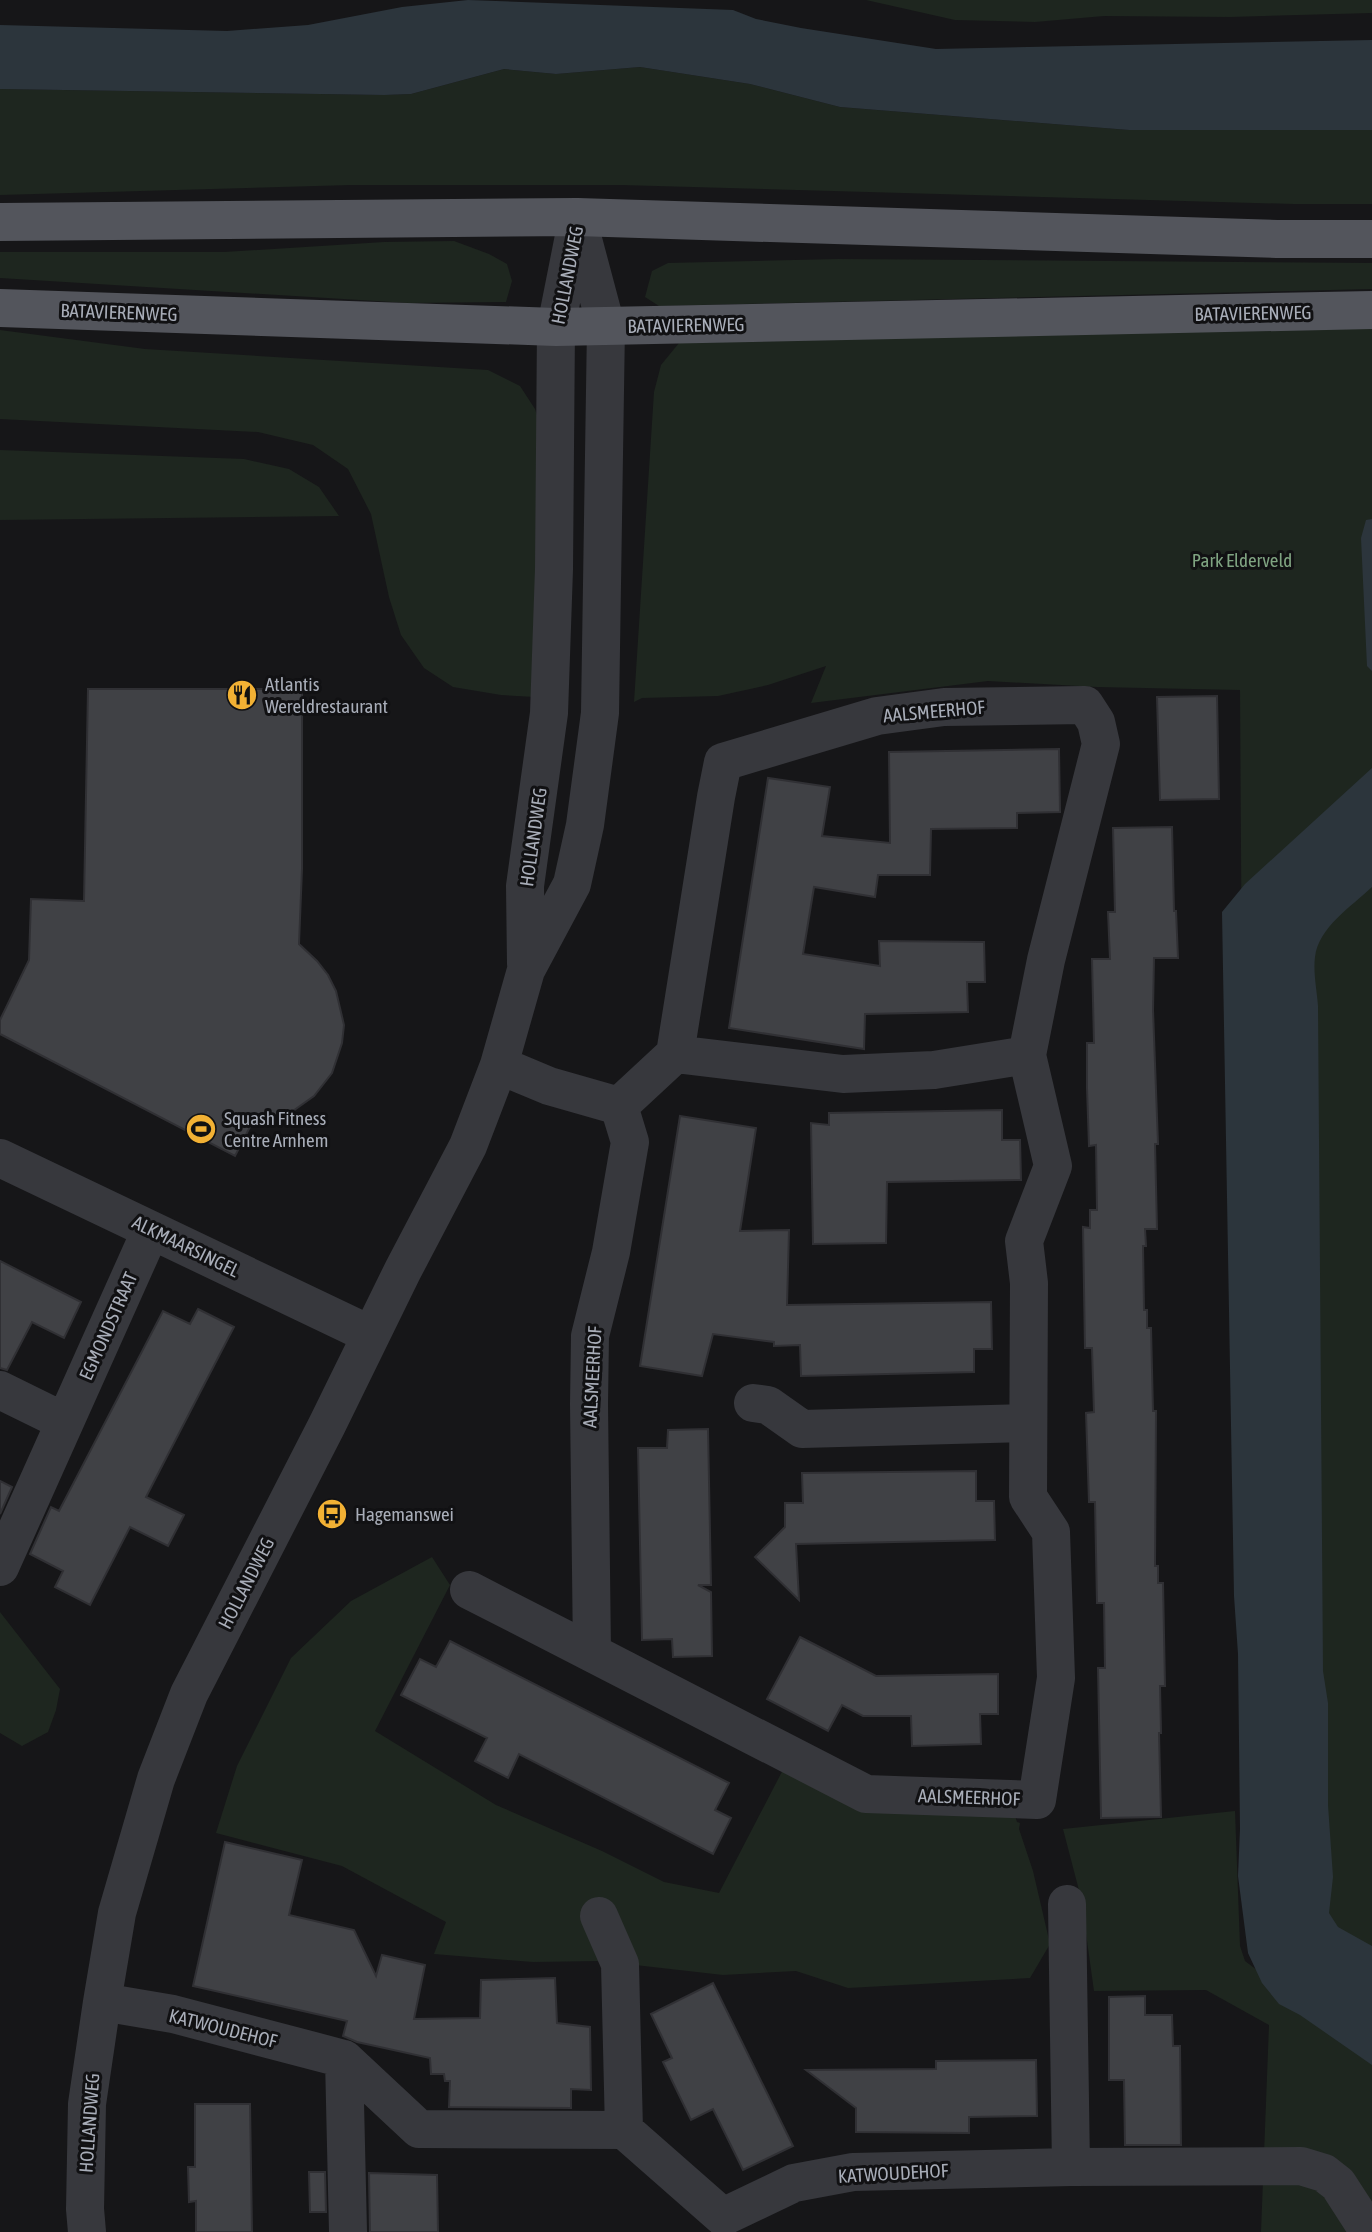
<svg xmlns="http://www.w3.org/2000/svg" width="1372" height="2232" viewBox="0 0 1372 2232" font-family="'Asap Condensed',sans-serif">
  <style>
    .green { fill: #1e261f }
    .water { fill: #2c353c }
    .building { fill: #404145; stroke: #303034; stroke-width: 2 }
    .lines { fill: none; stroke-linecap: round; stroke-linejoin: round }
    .minor { stroke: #37383d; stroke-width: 38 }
    .major { stroke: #53555c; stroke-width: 38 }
    .labels { text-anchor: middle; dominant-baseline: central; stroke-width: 6; stroke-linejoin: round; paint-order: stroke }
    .street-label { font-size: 19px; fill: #a8adb8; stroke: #111113 }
    .park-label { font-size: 19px; fill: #7fa381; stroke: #111113 }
    .poi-label { font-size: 19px; fill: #a8adb8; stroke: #111113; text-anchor: start }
  </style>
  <rect width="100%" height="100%" fill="#161618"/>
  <!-- green -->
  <path class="green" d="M 866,0 L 1372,0 L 1372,13 L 1230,17 L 1104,16 L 1035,22 L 955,20 Z
    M 640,67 L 750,84 L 840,107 L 1129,130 L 1372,130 L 1372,204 L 1294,204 L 621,185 L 351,185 L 0,195 L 0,89 L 384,95 L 411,94 L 504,69 L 556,74 Z
    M 454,241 L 489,254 L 507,264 L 512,281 L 506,302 L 408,303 L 0,278 L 0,252 L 224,252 L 384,242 Z
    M 838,259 L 1372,263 L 1372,289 L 659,306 L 645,297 L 652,271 L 668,263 Z
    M 1372,327 L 1372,2045 L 1248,1953 L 1240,690 L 1097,687 L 988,681 L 811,703 L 826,666 L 768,685 L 718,696 L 642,698 L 634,702 L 654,392 L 661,365 L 679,343 Z
    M 0,330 L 145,349 L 488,370 L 520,386 L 535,409 L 543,433 L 535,697 L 501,695 L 453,687 L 424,668 L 401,635 L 389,597 L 371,514 L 348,469 L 313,445 L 258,432 L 0,419 Z
    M 0,450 L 244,459 L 289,469 L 319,487 L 339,516 L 0,520 Z
    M 432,1557 L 450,1585 L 375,1731 L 496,1805 L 602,1851 L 664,1882 L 719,1893 L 787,1762 L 1015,1816 L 1017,1822 L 1020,1823 L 1019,1829 L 1033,1871 L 1050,1944 L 1030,1978 L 848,1988 L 796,1971 L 723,1975 L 600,1961 L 533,1962 L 434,1954 L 446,1922 L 342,1866 L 216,1833 L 237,1766 L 291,1658 L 351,1601 Z
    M 0,1612 L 60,1689 L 56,1710 L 48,1732 L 22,1746 L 0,1733 Z
    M 1235,1811 L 1240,1946 L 1245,1961 L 1372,2058 L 1372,2232 L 1261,2232 L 1269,2025 L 1206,1990 L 1094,1991 L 1081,1898 L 1063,1829 Z"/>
  <!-- water -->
  <path class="water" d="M 468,0 L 733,10 L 756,19 L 801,28 L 936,49 L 1372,40 L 1372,130 L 1129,130 L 840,107 L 750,84 L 640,67 L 556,74 L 504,69 L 411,94 L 384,95 L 0,89 L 0,25 L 227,31 L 308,25 L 402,7 Z
    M 1372,519 L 1372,671 L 1367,666 L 1361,538 L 1366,520 Z
    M 1372,768 L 1372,887 C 1352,906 1318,928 1315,957 C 1313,973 1317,991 1318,1006 L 1323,1671 L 1328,1703 L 1328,1805 L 1333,1877 L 1329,1913 L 1338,1927 L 1372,1946 L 1372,2065 L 1300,2015 L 1279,2004 L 1262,1983 L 1248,1953 L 1238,1876 L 1240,1829 L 1238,1654 L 1234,1596 L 1222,912 L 1245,884 Z"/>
  <!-- building -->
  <path class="building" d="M 88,689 L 302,689 L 302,869 L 299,944 L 317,961 L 328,975 L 336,991 L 344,1025 L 342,1043 L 332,1073 L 314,1096 L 290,1113 L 252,1123 L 235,1156 L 0,1034 L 0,1020 L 29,960 L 31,899 L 84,901 Z
    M 1217,696 L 1219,799 L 1160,800 L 1157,697 Z
    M 1059,749 L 1060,812 L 1017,813 L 1017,828 L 931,829 L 930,875 L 878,875 L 875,897 L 814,887 L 803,954 L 880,966 L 879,941 L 984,942 L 985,982 L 967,982 L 968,1012 L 865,1014 L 864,1049 L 729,1028 L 768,778 L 830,787 L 822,836 L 890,843 L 889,752 Z
    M 1172,827 L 1174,911 L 1176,911 L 1178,958 L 1154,958 L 1153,1010 L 1158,1144 L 1155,1144 L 1157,1229 L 1145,1229 L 1146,1246 L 1143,1246 L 1144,1310 L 1147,1310 L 1147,1328 L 1151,1328 L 1153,1411 L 1156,1411 L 1155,1566 L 1158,1566 L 1158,1583 L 1163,1583 L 1165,1686 L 1160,1686 L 1161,1733 L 1159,1733 L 1161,1817 L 1101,1818 L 1098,1668 L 1105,1668 L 1104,1603 L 1097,1603 L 1095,1502 L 1089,1502 L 1086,1413 L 1094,1412 L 1092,1348 L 1085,1348 L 1083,1227 L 1090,1228 L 1090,1210 L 1097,1210 L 1096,1145 L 1089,1146 L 1087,1088 L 1087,1043 L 1094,1043 L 1092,959 L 1110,959 L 1108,912 L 1115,912 L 1113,828 Z
    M 1002,1110 L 1002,1140 L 1020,1140 L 1021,1180 L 887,1182 L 886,1243 L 813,1244 L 811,1123 L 829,1125 L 829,1113 Z
    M 680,1116 L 756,1128 L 740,1231 L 789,1230 L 787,1305 L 991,1302 L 992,1349 L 974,1349 L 974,1372 L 801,1376 L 800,1345 L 774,1346 L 774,1342 L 713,1334 L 702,1376 L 640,1366 Z
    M 0,1261 L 81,1302 L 64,1338 L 32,1322 L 7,1370 L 0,1368 Z
    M 198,1309 L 234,1327 L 146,1497 L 184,1515 L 168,1546 L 130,1527 L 90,1605 L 55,1587 L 63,1571 L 30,1554 L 51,1507 L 59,1511 L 163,1311 L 190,1324 Z
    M 708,1429 L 711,1585 L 698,1585 L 711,1592 L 712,1656 L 673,1657 L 672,1639 L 642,1640 L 638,1448 L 667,1448 L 668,1430 Z
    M 976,1471 L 976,1501 L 994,1501 L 995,1540 L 796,1544 L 799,1600 L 755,1557 L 785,1527 L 785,1503 L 803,1503 L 802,1473 Z
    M 0,1481 L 12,1487 L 0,1514 Z
    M 800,1637 L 876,1676 L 998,1674 L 998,1714 L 980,1714 L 981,1744 L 912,1746 L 911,1716 L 863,1716 L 842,1705 L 828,1731 L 767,1699 Z
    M 450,1641 L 729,1783 L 715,1810 L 731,1818 L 713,1854 L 519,1754 L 508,1778 L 475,1761 L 487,1738 L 401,1695 L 420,1659 L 436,1667 Z
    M 225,1842 L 302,1860 L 289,1915 L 354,1930 L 376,1976 L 382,1955 L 425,1965 L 414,2019 L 480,2018 L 481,1980 L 555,1978 L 557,2023 L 590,2027 L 591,2090 L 571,2089 L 571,2108 L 449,2107 L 450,2081 L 445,2081 L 444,2074 L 431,2074 L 430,2058 L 357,2042 L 343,2036 L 347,2021 L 193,1986 Z
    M 713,1983 L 793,2146 L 743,2170 L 713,2109 L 691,2120 L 663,2062 L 672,2058 L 651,2014 Z
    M 1145,1996 L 1145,2015 L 1172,2015 L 1173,2046 L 1180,2046 L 1181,2145 L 1125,2145 L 1124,2080 L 1109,2080 L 1109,1997 Z
    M 1036,2060 L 1037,2116 L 969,2117 L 969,2133 L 856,2132 L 856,2108 L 806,2070 L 936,2069 L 936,2061 Z
    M 195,2104 L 250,2104 L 252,2232 L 196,2232 L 196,2201 L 189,2202 L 188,2167 L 195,2167 Z
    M 309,2172 L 325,2172 L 326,2212 L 310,2212 Z
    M 369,2173 L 437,2175 L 438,2232 L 370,2232 Z"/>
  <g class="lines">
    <!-- minor -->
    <path class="minor" d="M 526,964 L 525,886 L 549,713 L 554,569 L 556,327 L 576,226
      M 675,1054 L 843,1074 L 934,1070 L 1027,1055
      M 499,1065 L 549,1086 L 619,1106 L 630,1142 L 611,1252 L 590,1336 L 589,1404 L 592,1653 L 866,1794 L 1037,1800 L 1056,1678 L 1051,1532 L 1028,1497 L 1029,1283 L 1024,1241 L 1053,1166 L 1027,1055 L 1046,960 L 1101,744 L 1096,722 L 1085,705 L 944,707 L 877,716 L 723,762 L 716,797 L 675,1054 L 619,1106
      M 0,1158 L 371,1335
      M 0,1390 L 65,1422
      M 753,1403 L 768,1405 L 802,1429 L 1028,1423
      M 0,1567 L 151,1230
      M 469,1590 L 592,1653
      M 599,1916 L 620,1964 L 624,2130
      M 102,2002 L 173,2014 L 344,2059
      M 1071,2167 L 1301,2166 L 1324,2173 L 1338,2184 L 1369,2232
      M 87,2232 L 85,2209 L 87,2104 L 102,2002 L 117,1913 L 156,1779 L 189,1694 L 327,1425 L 403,1270 L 468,1146 L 499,1065 L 526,970 L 572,884 L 585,825 L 600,713 L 606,326 L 577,217
      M 348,2232 L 344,2059 L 419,2129 L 624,2130 L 723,2217 L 794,2183 L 853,2172 L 1071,2167 L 1067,1904"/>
    <!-- major -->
    <path class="major" d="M 0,222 L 577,217 L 1277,239 L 1372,239
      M 0,308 L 556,327 L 1372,310"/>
  </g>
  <!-- icons -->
  <defs>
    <g id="restaurant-disc" transform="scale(1.575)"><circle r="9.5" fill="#f2b134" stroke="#111113"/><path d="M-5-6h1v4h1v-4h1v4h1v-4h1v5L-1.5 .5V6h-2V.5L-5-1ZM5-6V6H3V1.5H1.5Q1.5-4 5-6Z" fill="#111"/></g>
    <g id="stadium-disc" transform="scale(1.575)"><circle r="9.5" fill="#f2b134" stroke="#111113"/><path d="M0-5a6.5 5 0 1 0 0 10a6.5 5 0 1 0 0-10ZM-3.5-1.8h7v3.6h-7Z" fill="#111"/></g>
    <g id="bus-disc" transform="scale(1.575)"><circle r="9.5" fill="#f2b134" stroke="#111113"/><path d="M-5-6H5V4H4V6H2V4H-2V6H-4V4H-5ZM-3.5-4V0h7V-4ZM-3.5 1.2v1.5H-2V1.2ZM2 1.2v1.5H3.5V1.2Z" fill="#111"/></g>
  </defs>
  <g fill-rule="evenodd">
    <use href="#restaurant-disc" x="242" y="695"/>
    <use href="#stadium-disc" x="201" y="1129"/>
    <use href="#bus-disc" x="332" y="1514"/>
  </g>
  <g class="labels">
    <!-- street labels -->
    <g class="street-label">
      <text transform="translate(567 275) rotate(-79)">HOLLANDWEG</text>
      <text transform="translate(119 312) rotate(2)">BATAVIERENWEG</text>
      <text transform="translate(1253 313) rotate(-1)">BATAVIERENWEG</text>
      <text transform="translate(686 325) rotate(-1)">BATAVIERENWEG</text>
      <text transform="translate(934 711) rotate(-5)">AALSMEERHOF</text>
      <text transform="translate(533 837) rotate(-82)">HOLLANDWEG</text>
      <text transform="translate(186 1246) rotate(26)">ALKMAARSINGEL</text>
      <text transform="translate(108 1326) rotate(-66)">EGMONDSTRAAT</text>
      <text transform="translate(592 1377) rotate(-87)">AALSMEERHOF</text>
      <text transform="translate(246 1583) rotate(-63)">HOLLANDWEG</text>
      <text transform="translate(969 1797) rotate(2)">AALSMEERHOF</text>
      <text transform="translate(223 2028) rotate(14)">KATWOUDEHOF</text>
      <text transform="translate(89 2123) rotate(-86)">HOLLANDWEG</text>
      <text transform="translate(893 2173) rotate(-3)">KATWOUDEHOF</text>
    </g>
    <!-- park labels -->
    <g class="park-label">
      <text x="1242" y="560">Park Elderveld</text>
    </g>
    <!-- poi labels -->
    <g class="poi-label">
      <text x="265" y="684">Atlantis<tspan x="265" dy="22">Wereldrestaurant</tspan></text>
      <text x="224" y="1118">Squash Fitness<tspan x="224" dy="22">Centre Arnhem</tspan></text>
      <text x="355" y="1514">Hagemanswei</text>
    </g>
  </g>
</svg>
